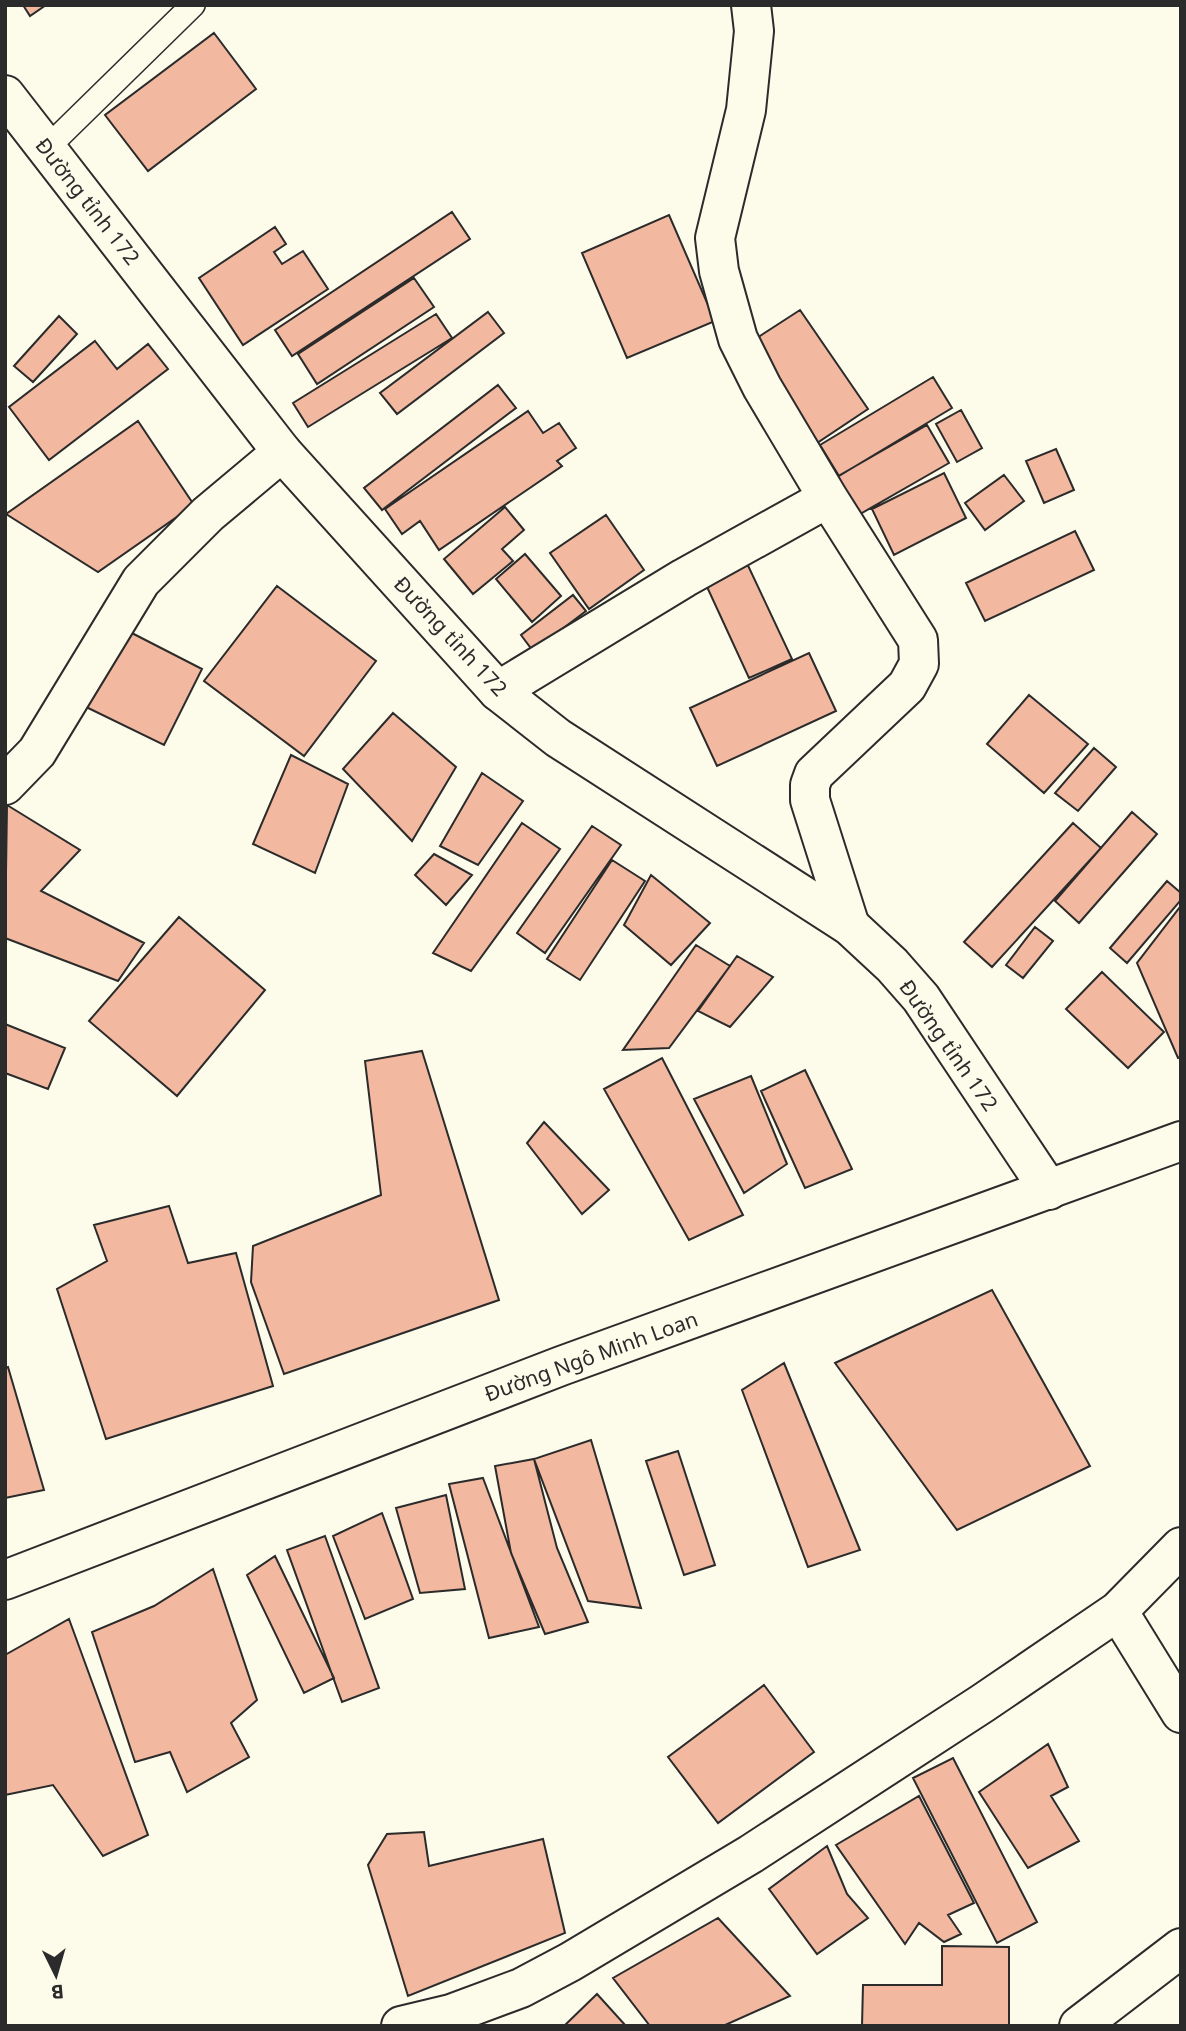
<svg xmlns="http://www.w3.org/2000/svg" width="1186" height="2031" viewBox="0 0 1186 2031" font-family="'Noto Sans',sans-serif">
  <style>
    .building { fill: #f2b8a0; stroke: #2b2b2b; stroke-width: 2 }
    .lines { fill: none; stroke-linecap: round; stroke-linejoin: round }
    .service-casing { stroke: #2b2b2b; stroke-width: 26 }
    .minor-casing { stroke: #2b2b2b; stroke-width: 42 }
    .secondary-casing { stroke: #2b2b2b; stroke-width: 42 }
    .trunk-casing { stroke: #2b2b2b; stroke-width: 42 }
    .service { stroke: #fdfbea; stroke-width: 23 }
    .minor { stroke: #fdfbea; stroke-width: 38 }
    .secondary { stroke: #fdfbea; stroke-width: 38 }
    .trunk { stroke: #fdfbea; stroke-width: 38 }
    .labels { text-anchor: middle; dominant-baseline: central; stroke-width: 5; stroke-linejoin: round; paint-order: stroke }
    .street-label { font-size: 21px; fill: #2b2b2b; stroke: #fdfbea }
  </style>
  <rect width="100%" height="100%" fill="#fdfbea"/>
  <!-- building -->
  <path class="building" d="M 23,5 L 46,5 L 30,16 Z
    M 214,33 L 256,89 L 148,171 L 105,115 Z
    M 452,212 L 470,239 L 292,356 L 275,330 Z
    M 669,215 L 715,321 L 627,358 L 582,253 Z
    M 275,227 L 286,244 L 274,252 L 282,264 L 303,251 L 328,289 L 243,345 L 199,278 Z
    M 414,278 L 434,307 L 317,384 L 298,354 Z
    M 800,310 L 868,409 L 814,445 L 746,345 Z
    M 488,312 L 504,333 L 397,414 L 380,393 Z
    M 436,314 L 452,338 L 308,427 L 293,403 Z
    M 59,316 L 77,334 L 33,382 L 14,366 Z
    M 95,341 L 117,369 L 148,344 L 168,369 L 49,460 L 9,407 Z
    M 933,377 L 952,408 L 839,476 L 820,445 Z
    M 498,385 L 516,408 L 382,510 L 364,488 Z
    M 961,410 L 982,448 L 957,462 L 936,424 Z
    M 528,411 L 543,433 L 559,423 L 576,448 L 557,461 L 562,466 L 439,550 L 420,521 L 402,534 L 385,509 Z
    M 138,421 L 194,505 L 98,572 L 6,514 Z
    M 927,425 L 949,463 L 855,517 L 833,479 Z
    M 1056,449 L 1074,490 L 1044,503 L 1026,461 Z
    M 944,473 L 966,518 L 894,555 L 872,509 Z
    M 1004,475 L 1024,501 L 985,530 L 965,503 Z
    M 505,507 L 524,530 L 502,549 L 513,561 L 473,594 L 444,559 Z
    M 606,515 L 644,570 L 589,609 L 550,553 Z
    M 1075,531 L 1094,570 L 985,621 L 966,583 Z
    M 525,554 L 561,596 L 532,622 L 496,579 Z
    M 744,557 L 792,659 L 749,678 L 702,576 Z
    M 277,586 L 376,661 L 304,756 L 204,681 Z
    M 573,595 L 586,611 L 533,651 L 521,635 Z
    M 124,629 L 202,669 L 164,745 L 84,706 Z
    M 809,653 L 836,711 L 717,766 L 690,708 Z
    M 1029,695 L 1088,744 L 1044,793 L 987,744 Z
    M 393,713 L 456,767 L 412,841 L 343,769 Z
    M 1094,748 L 1116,767 L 1078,811 L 1055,793 Z
    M 291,755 L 348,784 L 315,873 L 253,844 Z
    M 482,773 L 523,801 L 478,865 L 440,846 Z
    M 7,805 L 80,850 L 41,891 L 144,943 L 118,981 L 5,938 Z
    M 1132,812 L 1157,834 L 1079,923 L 1055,901 Z
    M 522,823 L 560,849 L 471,971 L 433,953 Z
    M 1073,823 L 1101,848 L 992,967 L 964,942 Z
    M 592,826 L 621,845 L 545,953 L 517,933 Z
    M 434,854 L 472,875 L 446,905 L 415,875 Z
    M 612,860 L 645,881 L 580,980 L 547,959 Z
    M 651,875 L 710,923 L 671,965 L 624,925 Z
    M 1167,881 L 1181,893 L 1181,900 L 1127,963 L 1110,948 Z
    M 1180,907 L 1181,1057 L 1178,1058 L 1137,963 Z
    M 179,917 L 265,990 L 177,1096 L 89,1021 Z
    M 1035,927 L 1053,941 L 1023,978 L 1006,965 Z
    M 696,945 L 730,966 L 669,1048 L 623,1050 Z
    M 737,956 L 773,977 L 730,1027 L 698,1011 Z
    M 1102,972 L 1164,1032 L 1128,1068 L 1066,1009 Z
    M 5,1024 L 65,1048 L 48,1089 L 5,1073 Z
    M 422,1051 L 499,1300 L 284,1374 L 251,1282 L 253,1246 L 381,1195 L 365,1061 Z
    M 662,1058 L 743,1215 L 689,1240 L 604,1089 Z
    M 805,1070 L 852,1169 L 805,1188 L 761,1091 Z
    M 751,1076 L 787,1164 L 744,1193 L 694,1099 Z
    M 544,1122 L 609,1190 L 582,1214 L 527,1143 Z
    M 169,1206 L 188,1263 L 236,1253 L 273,1386 L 106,1439 L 57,1289 L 107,1261 L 94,1225 Z
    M 992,1290 L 1090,1466 L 957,1530 L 835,1363 Z
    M 784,1363 L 860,1550 L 808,1567 L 742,1390 Z
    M 8,1367 L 44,1490 L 5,1498 L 5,1368 Z
    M 591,1440 L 641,1608 L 588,1601 L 534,1459 Z
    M 678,1451 L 715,1565 L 684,1575 L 646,1461 Z
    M 534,1459 L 557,1548 L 588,1622 L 545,1634 L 511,1553 L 495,1466 Z
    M 483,1478 L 539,1627 L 489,1638 L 449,1484 Z
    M 446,1495 L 465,1589 L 420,1593 L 396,1508 Z
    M 382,1513 L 413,1599 L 365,1619 L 333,1536 Z
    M 325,1536 L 379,1688 L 342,1702 L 287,1550 Z
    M 275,1556 L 334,1678 L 304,1693 L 247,1575 Z
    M 213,1569 L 257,1700 L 231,1723 L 249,1757 L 187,1792 L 170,1752 L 135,1762 L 92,1632 L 154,1606 Z
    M 69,1619 L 148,1835 L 103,1856 L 53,1785 L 5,1795 L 5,1655 Z
    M 764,1685 L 814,1752 L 718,1823 L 668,1757 Z
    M 1048,1744 L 1068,1787 L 1051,1796 L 1079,1841 L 1028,1868 L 979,1792 Z
    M 953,1758 L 1037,1922 L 997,1943 L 913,1778 Z
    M 919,1796 L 974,1903 L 948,1915 L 961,1934 L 944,1942 L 919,1923 L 905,1944 L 836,1845 Z
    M 424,1832 L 429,1866 L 543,1839 L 565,1933 L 408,1996 L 368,1865 L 387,1834 Z
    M 827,1846 L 847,1894 L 868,1918 L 817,1954 L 769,1889 Z
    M 718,1918 L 790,1996 L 723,2026 L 650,2026 L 613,1978 Z
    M 942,1946 L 1009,1947 L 1009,2026 L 862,2026 L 863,1985 L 942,1985 Z
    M 597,1994 L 626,2026 L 564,2026 Z"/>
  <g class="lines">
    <!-- service casing -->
    <g class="service-casing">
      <path id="service" d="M 47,148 L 193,5"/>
    </g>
    <!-- minor casing -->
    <g class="minor-casing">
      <path id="minor" d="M 751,5 L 754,31 L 746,110 L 715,238 L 719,271 L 738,339 L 762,387 L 828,498 L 918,640 L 919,664 L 907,686 L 814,774 L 810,785 L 810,800 L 850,926
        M 498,691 L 684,578 L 828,498
        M 5,785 L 37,752 L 141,581 L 208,514 L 282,452
        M 1118,1611 L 1181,1713
        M 401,2026 L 451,2014 L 521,1988 L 570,1962 L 751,1854 L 983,1703 L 1118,1611 L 1181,1547
        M 1079,2026 L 1181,1948"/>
    </g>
    <!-- secondary casing -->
    <g class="secondary-casing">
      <path id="secondary" d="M 5,95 L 282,452 L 498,691 L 558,738 L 850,926 L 892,965 L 921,998 L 1049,1190"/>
    </g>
    <!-- trunk casing -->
    <g class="trunk-casing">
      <path id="trunk" d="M 5,1580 L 561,1366 L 1181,1141"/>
    </g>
    <!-- service -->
    <use href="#service" class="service"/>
    <!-- minor -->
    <use href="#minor" class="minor"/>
    <!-- secondary -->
    <use href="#secondary" class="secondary"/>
    <!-- trunk -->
    <use href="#trunk" class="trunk"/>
  </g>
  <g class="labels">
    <!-- street labels -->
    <g class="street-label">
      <text transform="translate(88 201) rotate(52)">Đường tỉnh 172</text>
      <text transform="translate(451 636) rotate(47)">Đường tỉnh 172</text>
      <text transform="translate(949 1045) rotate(55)">Đường tỉnh 172</text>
      <text transform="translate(591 1356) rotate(-20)">Đường Ngô Minh Loan</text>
    </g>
  </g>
  <!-- border -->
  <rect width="1186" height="2031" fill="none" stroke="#2b2b2b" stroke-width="14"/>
  <!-- north arrow -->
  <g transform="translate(56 1975) rotate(175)" stroke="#fdfbea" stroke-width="5" paint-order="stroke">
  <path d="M0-5L12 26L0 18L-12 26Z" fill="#2b2b2b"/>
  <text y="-10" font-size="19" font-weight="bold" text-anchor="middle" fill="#2b2b2b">B</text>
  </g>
</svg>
